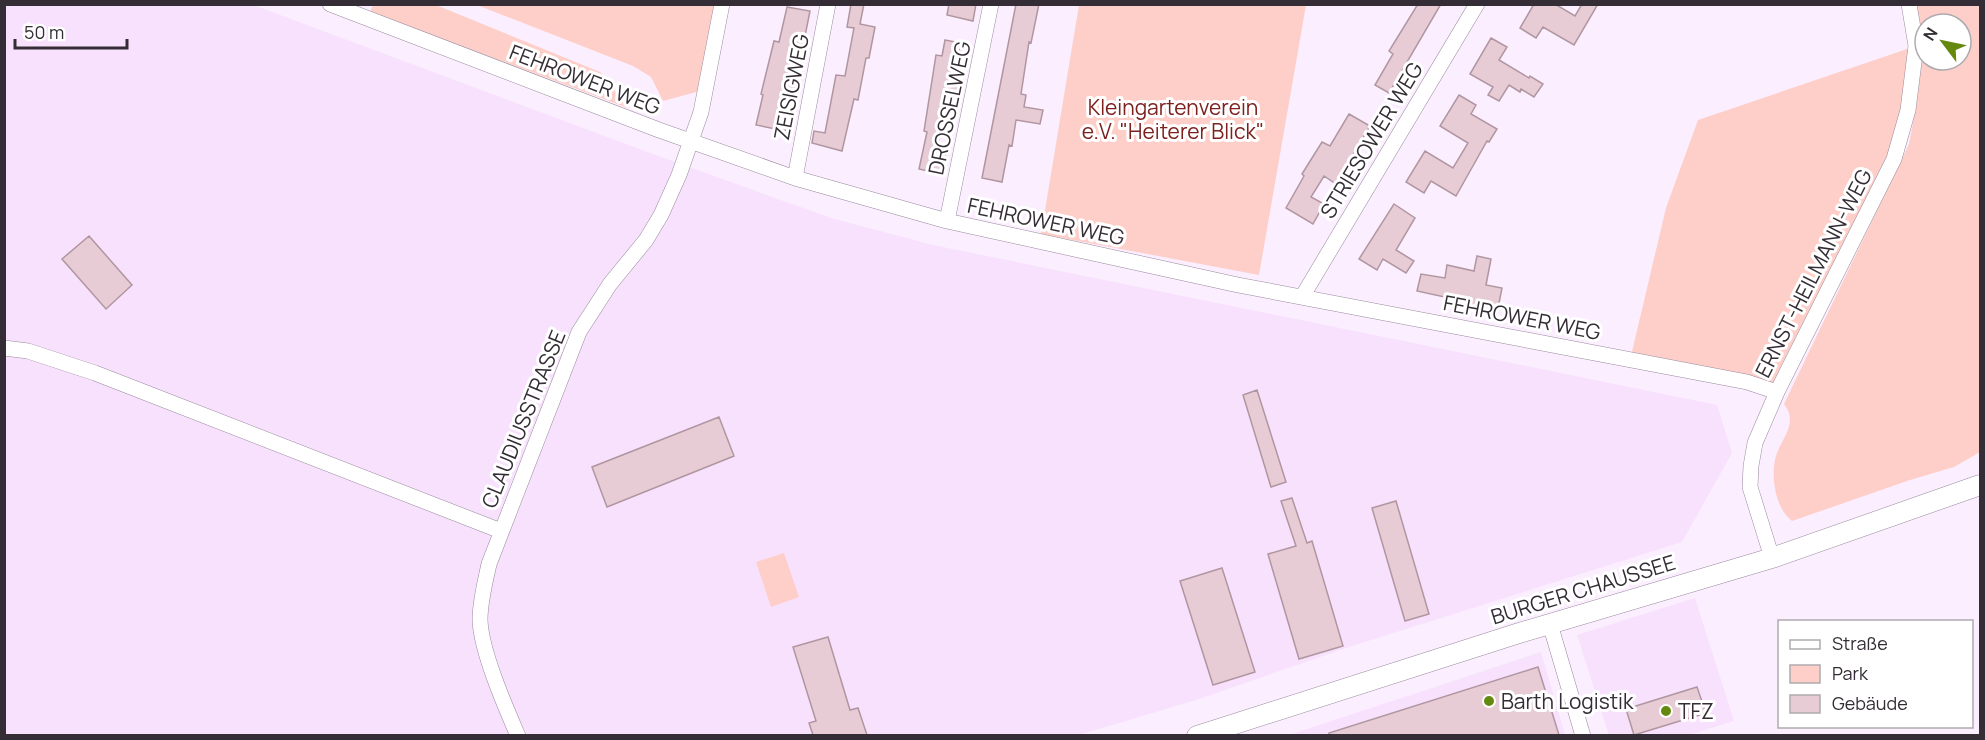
<svg xmlns="http://www.w3.org/2000/svg" width="1985" height="740" viewBox="0 0 1985 740" font-family="Manrope,sans-serif">
  <style>
    .built { fill: #f8e1fd }
    .green { fill: #fecfc9; fill-rule: evenodd }
    .building { fill: #e7ccd6; stroke: #b096a0; stroke-width: 1.5 }
    .lines { fill: none; stroke-linecap: round; stroke-linejoin: round }
    .minor-casing { stroke: #998a9d; stroke-width: 16 }
    .major-casing { stroke: #998a9d; stroke-width: 21 }
    .minor { stroke: #fff; stroke-width: 15 }
    .major { stroke: #fff; stroke-width: 20 }
    .poi-dot { fill: #65890f; stroke: #fff; stroke-width: 2 }
    .labels { text-anchor: middle; dominant-baseline: central; stroke-width: 6; stroke-linejoin: round; paint-order: stroke }
    .street-label { font-size: 21px; fill: #342d35; stroke: #fff }
    .park-label { font-size: 21px; fill: #7c211e; stroke: #fff }
    .poi-label { font-size: 21px; fill: #342d35; stroke: #fff; text-anchor: start }
  </style>
  <rect width="100%" height="100%" fill="#fbeeff"/>
  <!-- built -->
  <path class="built" d="M 4,5 L 253,5 L 653,154 L 831,218 L 933,245 L 1717,405 L 1732,453 L 1682,542 L 1349,647 L 1196,700 L 1079,735 L 5,735 Z
    M 1695,598 L 1734,721 L 1689,735 L 1609,735 L 1577,635 Z
    M 1541,652 L 1565,735 L 1286,736 Z"/>
  <!-- green -->
  <path class="green" d="M 373,5 L 436,5 L 600,72 L 628,108 L 370,12 Z
    M 477,5 L 715,5 L 700,91 L 663,101 L 651,77 L 633,66 Z
    M 1079,5 L 1306,5 L 1259,275 L 1041,234 Z
    M 1916,5 L 1980,5 L 1980,452 L 1954,467 L 1910,480 L 1792,521 C 1776,509 1771,480 1775,460 C 1779,440 1800,424 1784,404 L 1909,144 L 1916,107 L 1923,50 ZM 1925,24 L 1961,24 L 1961,60 L 1925,60 Z
    M 1916,46 L 1894,159 L 1777,392 L 1630,360 L 1666,208 L 1698,120 Z
    M 784,553 L 799,597 L 771,607 L 756,562 Z"/>
  <!-- building -->
  <path class="building" d="M 851,4 L 864,4 L 860,24 L 875,27 L 869,58 L 866,58 L 858,100 L 854,99 L 842,151 L 812,143 L 814,131 L 825,133 L 836,75 L 845,76 L 854,28 L 847,27 Z
    M 949,4 L 976,4 L 973,21 L 947,15 Z
    M 1016,4 L 1039,4 L 1031,43 L 1029,42 L 1021,94 L 1026,95 L 1024,107 L 1043,110 L 1040,124 L 1016,120 L 1012,146 L 1009,145 L 1002,182 L 982,178 Z
    M 1418,4 L 1441,4 L 1389,93 L 1375,85 L 1393,54 L 1389,51 Z
    M 1534,4 L 1555,4 L 1575,16 L 1582,4 L 1598,4 L 1574,45 L 1543,27 L 1536,38 L 1520,28 Z
    M 787,7 L 810,11 L 786,131 L 756,125 L 763,95 L 761,94 L 774,41 L 779,42 Z
    M 1491,38 L 1507,47 L 1499,60 L 1529,78 L 1530,76 L 1543,84 L 1534,97 L 1521,89 L 1520,92 L 1509,85 L 1499,101 L 1488,95 L 1493,87 L 1470,74 Z
    M 945,40 L 961,43 L 958,59 L 963,60 L 952,122 L 943,120 L 936,152 L 946,154 L 941,174 L 919,169 L 927,132 L 924,131 L 936,55 L 942,56 Z
    M 1459,95 L 1476,105 L 1471,114 L 1497,129 L 1489,142 L 1487,141 L 1456,196 L 1431,181 L 1424,193 L 1406,182 L 1425,151 L 1453,168 L 1468,143 L 1440,126 Z
    M 1349,114 L 1370,126 L 1336,184 L 1324,176 L 1311,197 L 1324,204 L 1313,224 L 1286,208 L 1304,176 L 1302,174 L 1322,142 L 1330,146 Z
    M 1394,204 L 1415,218 L 1396,250 L 1414,261 L 1406,273 L 1383,259 L 1377,270 L 1359,259 Z
    M 89,236 L 132,285 L 106,309 L 62,259 Z
    M 1477,256 L 1491,259 L 1486,285 L 1502,288 L 1497,313 L 1453,304 L 1454,299 L 1417,291 L 1421,274 L 1445,278 L 1447,265 L 1474,271 Z
    M 1257,390 L 1286,482 L 1271,487 L 1243,395 Z
    M 719,417 L 734,456 L 607,507 L 592,467 Z
    M 1292,498 L 1307,543 L 1312,541 L 1343,646 L 1299,659 L 1268,554 L 1296,546 L 1281,501 Z
    M 1396,501 L 1429,614 L 1405,621 L 1372,508 Z
    M 1222,568 L 1255,672 L 1213,685 L 1180,581 Z
    M 828,637 L 850,710 L 858,708 L 867,735 L 813,735 L 809,723 L 816,721 L 793,647 Z
    M 1538,667 L 1559,735 L 1329,735 L 1329,733 Z
    M 1697,687 L 1706,713 L 1634,735 L 1626,709 Z"/>
  <g class="lines">
    <!-- minor casing -->
    <g class="minor-casing">
      <path id="minor" d="M 330,4 L 659,130 L 795,178 L 947,221 L 1238,285 L 1747,382 L 1777,392
        M 795,178 L 828,4
        M 947,221 L 991,4
        M 1302,297 L 1477,4
        M 4,348 L 28,351 L 95,373 L 501,531
        M 1772,558 L 1750,487 L 1751,466 L 1755,443 L 1777,392 L 1894,159 L 1908,110 L 1916,46 L 1909,4
        M 1550,624 L 1583,736
        M 518,736 C 505,706 481,651 480,620 C 480,601 485,583 489,564 L 579,332 L 610,284 L 646,240 L 661,215 L 679,175 L 701,112 L 722,4"/>
    </g>
    <!-- major casing -->
    <g class="major-casing">
      <path id="major" d="M 1197,736 L 1516,634 L 1772,558 L 1980,485"/>
    </g>
    <!-- minor -->
    <use href="#minor" class="minor"/>
    <!-- major -->
    <use href="#major" class="major"/>
  </g>
  <!-- markers -->
  <g class="poi-dot">
    <circle cx="1489" cy="701" r="6"/>
    <circle cx="1666" cy="711" r="6"/>
  </g>
  <g class="labels">
    <!-- street labels -->
    <g class="street-label">
      <text transform="translate(585 79) rotate(21)">FEHROWER WEG</text>
      <text transform="translate(791 87) rotate(-79)">ZEISIGWEG</text>
      <text transform="translate(949 108) rotate(-78)">DROSSELWEG</text>
      <text transform="translate(1371 140) rotate(-59)">STRIESOWER WEG</text>
      <text transform="translate(1046 221) rotate(12)">FEHROWER WEG</text>
      <text transform="translate(1813 273) rotate(-63)">ERNST-HEILMANN-WEG</text>
      <text transform="translate(1522 317) rotate(11)">FEHROWER WEG</text>
      <text transform="translate(523 419) rotate(-68)">CLAUDIUSSTRASSE</text>
      <text transform="translate(1583 589) rotate(-17)">BURGER CHAUSSEE</text>
    </g>
    <!-- park labels -->
    <g class="park-label">
      <text x="1173" y="107">Kleingartenverein<tspan x="1173" dy="24">e.V. "Heiterer Blick"</tspan></text>
    </g>
    <!-- poi labels -->
    <g class="poi-label">
      <text x="1501" y="701">Barth Logistik</text>
      <text x="1678" y="711">TFZ</text>
    </g>
  </g>
  <!-- border -->
  <rect width="1985" height="740" fill="none" stroke="#342d35" stroke-width="12"/>
  <!-- legend -->
  <rect x="1778" y="620" width="195" height="108" fill="#ffffff" stroke="#aeabae" stroke-width="1.5"/>
  <rect x="1790" y="640" width="30" height="9" fill="#ffffff" stroke="#aeabae" stroke-width="1.5"/>
  <text x="1832" y="650" font-size="18" fill="#342d35">Straße</text>
  <rect x="1790" y="665" width="30" height="18" fill="#fecfc9" stroke="#aeabae" stroke-width="1.5"/>
  <text x="1832" y="680" font-size="18" fill="#342d35">Park</text>
  <rect x="1790" y="695" width="30" height="18" fill="#e7ccd6" stroke="#aeabae" stroke-width="1.5"/>
  <text x="1832" y="710" font-size="18" fill="#342d35">Gebäude</text>
  <!-- north arrow -->
  <g transform="translate(1943 42) rotate(302)"><circle r="28" fill="#ffffff" stroke="#aeabae" stroke-width="1.5"/>
  <path d="M0-4.5L10 22L0 15L-10 22Z" fill="#65890f"/>
  <text y="-9" font-size="16" font-weight="bold" text-anchor="middle" fill="#342d35">N</text>
  </g>
  <!-- scale -->
  <path d="M15 39v9h112v-9" fill="none" stroke="#342d35" stroke-width="3"/>
  <text x="24" y="39" font-size="18" fill="#342d35" stroke="#ffffff" stroke-width="4.5" paint-order="stroke">50 m</text>
</svg>
